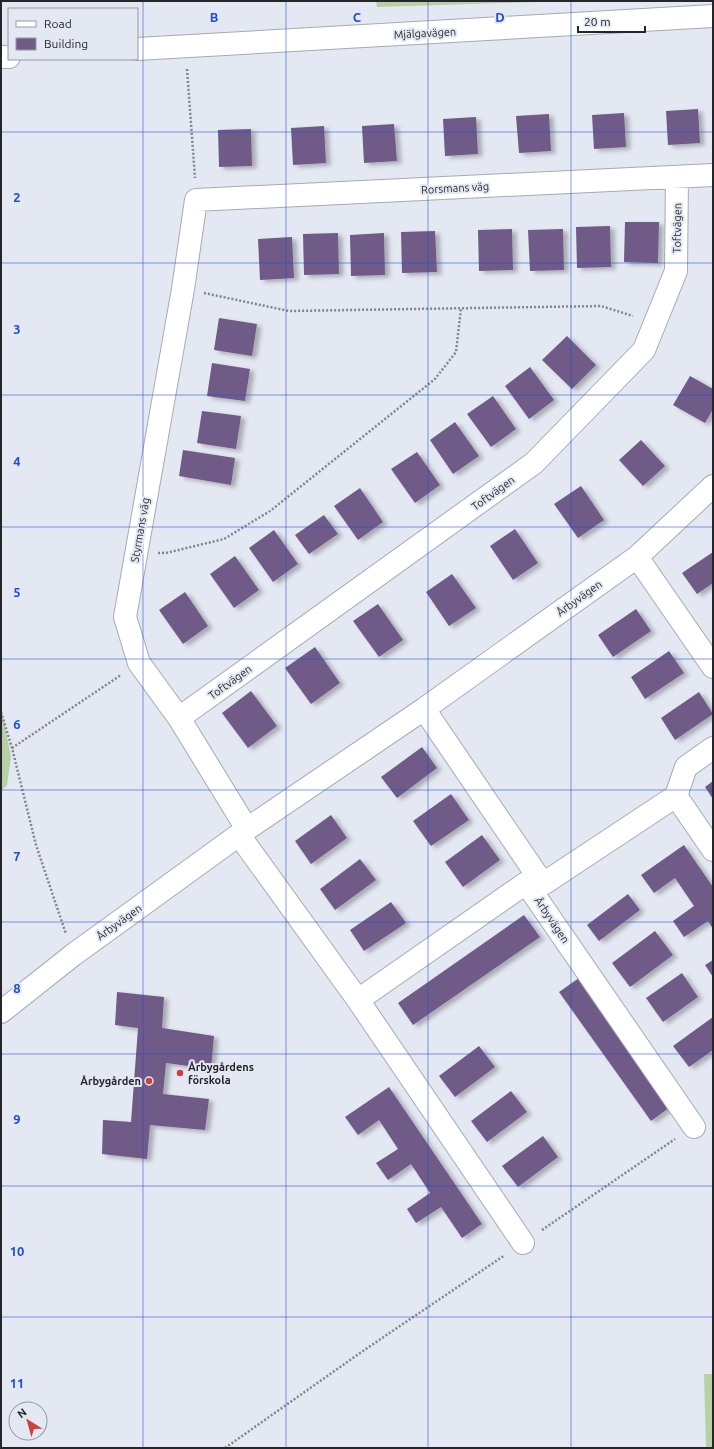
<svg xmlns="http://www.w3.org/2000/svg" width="714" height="1449" viewBox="0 0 714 1449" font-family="Ubuntu,sans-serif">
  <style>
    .green { fill: #b7d0a6 }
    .building { fill: #705a88; filter: url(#shadow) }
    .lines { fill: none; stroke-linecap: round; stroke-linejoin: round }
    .street-casing { stroke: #a6aab3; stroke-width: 24 }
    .secondary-casing { stroke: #a6aab3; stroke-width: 24 }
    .path { stroke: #82858c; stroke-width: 2.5; stroke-dasharray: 2 2; stroke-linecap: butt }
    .street { stroke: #fff; stroke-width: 22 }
    .secondary { stroke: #fff; stroke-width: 22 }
    .grid { fill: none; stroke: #1d4ed8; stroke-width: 1; stroke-opacity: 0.55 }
    .poi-dot { fill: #ce3f3e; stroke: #e4e8f2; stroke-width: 1.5 }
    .labels { text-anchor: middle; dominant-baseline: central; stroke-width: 4; stroke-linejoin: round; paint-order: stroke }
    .street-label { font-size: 11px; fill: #242629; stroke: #e4e8f2 }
    .poi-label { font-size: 11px; font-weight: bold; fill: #242629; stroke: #e4e8f2; text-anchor: start }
    .grid-label { font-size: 13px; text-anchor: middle; font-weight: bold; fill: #1d4ed8; stroke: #e4e8f2; stroke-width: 4; stroke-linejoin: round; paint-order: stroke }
  </style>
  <defs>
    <filter id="shadow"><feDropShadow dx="4.5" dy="2.5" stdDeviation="2" flood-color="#0004"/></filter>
  </defs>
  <rect width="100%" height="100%" fill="#e4e8f2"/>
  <!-- green -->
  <path class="green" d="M 376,1 L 568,1 L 377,7 Z
    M 1,707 L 11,757 L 7,785 L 1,791 Z
    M 704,1374 L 713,1374 L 713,1448 L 706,1448 Z"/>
  <!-- building -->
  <path class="building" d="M 698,109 L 700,143 L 668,145 L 666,111 Z
    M 624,113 L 626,147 L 594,149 L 592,115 Z
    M 549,114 L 551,151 L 519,153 L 516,116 Z
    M 476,117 L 478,154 L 445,156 L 443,119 Z
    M 394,124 L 397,161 L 364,163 L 362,126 Z
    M 324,126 L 326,163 L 293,165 L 291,128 Z
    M 251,129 L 252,166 L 219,167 L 218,130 Z
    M 625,222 L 659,222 L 658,263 L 624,262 Z
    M 610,226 L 611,267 L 577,268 L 576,227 Z
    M 512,229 L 513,270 L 479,271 L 478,230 Z
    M 563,229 L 564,270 L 530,271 L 528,230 Z
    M 435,231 L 437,272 L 402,273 L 401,232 Z
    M 338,233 L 339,274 L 304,275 L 303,234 Z
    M 384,233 L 385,275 L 351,276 L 350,235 Z
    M 292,237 L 294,278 L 260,280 L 258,239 Z
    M 219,318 L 257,324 L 252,356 L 214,350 Z
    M 567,336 L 596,365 L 572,389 L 542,360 Z
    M 212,363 L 250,369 L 245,401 L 207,396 Z
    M 530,367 L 554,400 L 529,419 L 505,386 Z
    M 690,376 L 713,389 L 713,409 L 705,423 L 673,405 Z
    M 493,396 L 516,429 L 491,447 L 467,414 Z
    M 202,411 L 241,416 L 236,449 L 197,443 Z
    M 455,422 L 479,456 L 453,474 L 430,440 Z
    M 641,440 L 665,466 L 643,486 L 619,460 Z
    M 183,450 L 235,458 L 231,485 L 179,476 Z
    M 417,452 L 440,485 L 415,503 L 391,469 Z
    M 581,486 L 604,520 L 578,538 L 554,504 Z
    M 360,488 L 383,522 L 358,540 L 334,506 Z
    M 324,515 L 338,534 L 309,554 L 295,535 Z
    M 515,529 L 538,563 L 513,580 L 490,546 Z
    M 274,530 L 298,564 L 273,582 L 249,548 Z
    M 713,552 L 713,583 L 697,594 L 682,573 Z
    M 235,556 L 259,590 L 234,608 L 210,574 Z
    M 452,574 L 476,608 L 449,626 L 426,592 Z
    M 185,592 L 208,626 L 183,644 L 159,610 Z
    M 378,604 L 403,640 L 379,657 L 353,621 Z
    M 636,609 L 651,631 L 613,657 L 598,635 Z
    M 315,647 L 340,683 L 311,704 L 285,668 Z
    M 669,651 L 684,673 L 645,699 L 631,677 Z
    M 251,691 L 277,726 L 248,748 L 222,713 Z
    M 699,692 L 713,714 L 675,740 L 661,718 Z
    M 422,747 L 437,768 L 397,798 L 381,777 Z
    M 713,781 L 713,799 L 705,787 Z
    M 451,794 L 469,820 L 431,846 L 413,821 Z
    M 331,815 L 347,838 L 311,864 L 295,841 Z
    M 482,835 L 500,860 L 463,887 L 445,862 Z
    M 684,845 L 713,887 L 713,929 L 708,921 L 684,937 L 673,921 L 694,906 L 675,878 L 654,893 L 641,875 Z
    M 360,859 L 376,880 L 335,910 L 320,889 Z
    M 628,894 L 640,910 L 599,941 L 587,925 Z
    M 391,902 L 406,923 L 364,951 L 350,930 Z
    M 524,915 L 540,937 L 413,1025 L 398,1003 Z
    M 655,931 L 673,955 L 630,987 L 612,963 Z
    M 713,960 L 713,977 L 705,965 Z
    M 682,973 L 698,997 L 663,1022 L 646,998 Z
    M 579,978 L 670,1107 L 651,1121 L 559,992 Z
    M 117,992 L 164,997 L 162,1028 L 214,1036 L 211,1069 L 166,1063 L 163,1094 L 209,1099 L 205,1130 L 150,1125 L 147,1159 L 102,1154 L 103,1120 L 131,1122 L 138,1028 L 115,1025 Z
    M 713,1017 L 713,1050 L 689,1067 L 673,1046 Z
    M 479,1046 L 495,1067 L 455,1097 L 439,1076 Z
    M 389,1087 L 482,1224 L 462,1238 L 441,1207 L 416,1223 L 407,1209 L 430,1193 L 411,1164 L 388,1180 L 376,1163 L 398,1149 L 379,1120 L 358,1135 L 345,1117 Z
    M 511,1091 L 527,1112 L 487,1142 L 471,1121 Z
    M 543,1136 L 558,1157 L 518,1187 L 502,1166 Z"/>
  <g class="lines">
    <!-- street casing -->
    <g class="street-casing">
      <path id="street" d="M 637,557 L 713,667
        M 424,709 L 543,884 L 676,796
        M 179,718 L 534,463 L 644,350 L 676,271 L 677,177
        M 713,748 L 686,767 L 676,796 L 713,850
        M 247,829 L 179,718 L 139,663 L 125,617 L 183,289 L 196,200 L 713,175
        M 239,835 L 358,1000 L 523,1243
        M 358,1000 L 526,883 L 694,1127
        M 1,1012 L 73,955 L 247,829 L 424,709 L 637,557 L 713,486"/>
    </g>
    <!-- secondary casing -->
    <g class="secondary-casing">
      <path id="secondary" d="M 137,49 L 713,16
        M 1,57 L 9,57"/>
    </g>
    <!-- path -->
    <path class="path" d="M 187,69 L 195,178
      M 204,293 L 289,311 L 601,306 L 633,316
      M 158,553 L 166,553 L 224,539 L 270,511 L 435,379 L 456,352 L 461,308
      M 1,712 L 12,748 L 36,845 L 66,934
      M 12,748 L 121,675
      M 542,1230 L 675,1139
      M 225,1448 L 360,1353 L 505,1255"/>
    <!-- street -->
    <use href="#street" class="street"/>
    <!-- secondary -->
    <use href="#secondary" class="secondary"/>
  </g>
  <!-- grid -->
  <path class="grid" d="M 143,1 L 143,1448M 286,1 L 286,1448M 428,1 L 428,1448M 571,1 L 571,1448M 1,132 L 713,132M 1,263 L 713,263M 1,395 L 713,395M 1,527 L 713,527M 1,659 L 713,659M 1,790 L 713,790M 1,922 L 713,922M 1,1054 L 713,1054M 1,1186 L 713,1186M 1,1317 L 713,1317"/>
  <!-- markers -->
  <g class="poi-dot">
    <circle cx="180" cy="1073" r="4"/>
    <circle cx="149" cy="1081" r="4"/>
  </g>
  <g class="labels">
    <!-- street labels -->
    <g class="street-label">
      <text transform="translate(425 33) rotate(-3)">Mjälgavägen</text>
      <text transform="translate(455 188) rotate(-3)">Rorsmans väg</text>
      <text transform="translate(677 228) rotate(-89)">Toftvägen</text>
      <text transform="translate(493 493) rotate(-36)">Toftvägen</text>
      <text transform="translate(140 530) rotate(-80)">Styrmans väg</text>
      <text transform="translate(579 598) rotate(-36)">Årbyvägen</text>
      <text transform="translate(230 682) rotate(-36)">Toftvägen</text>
      <text transform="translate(552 920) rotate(56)">Årbyvägen</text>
      <text transform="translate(119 922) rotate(-36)">Årbyvägen</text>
    </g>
    <!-- poi labels -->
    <g class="poi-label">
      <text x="188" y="1067">Årbygårdens<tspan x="188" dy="13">förskola</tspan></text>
      <text x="141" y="1081" text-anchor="end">Årbygården</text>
    </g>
  </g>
  <g class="grid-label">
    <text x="214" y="22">B</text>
    <text x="357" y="22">C</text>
    <text x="500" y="22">D</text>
    <text x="17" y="202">2</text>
    <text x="17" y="334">3</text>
    <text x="17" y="466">4</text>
    <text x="17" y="597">5</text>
    <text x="17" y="729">6</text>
    <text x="17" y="861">7</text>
    <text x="17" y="993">8</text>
    <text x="17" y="1124">9</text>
    <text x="17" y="1256">10</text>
    <text x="17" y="1388">11</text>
  </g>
  <!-- border -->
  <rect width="714" height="1449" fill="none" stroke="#242629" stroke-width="4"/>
  <!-- legend -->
  <rect x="8" y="8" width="130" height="52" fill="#e4e8f2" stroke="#979aa2"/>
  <rect x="16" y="21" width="20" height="6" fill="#ffffff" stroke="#979aa2"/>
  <text x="44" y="28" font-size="12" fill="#242629">Road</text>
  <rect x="16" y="38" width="20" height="12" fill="#705a88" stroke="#979aa2"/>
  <text x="44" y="48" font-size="12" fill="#242629">Building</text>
  <!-- north arrow -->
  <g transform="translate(28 1421) rotate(323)"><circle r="19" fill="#e4e8f2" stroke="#979aa2"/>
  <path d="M0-3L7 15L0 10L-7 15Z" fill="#ce3f3e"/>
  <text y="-6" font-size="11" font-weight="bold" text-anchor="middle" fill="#242629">N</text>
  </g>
  <!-- scale -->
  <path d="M578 26v6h67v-6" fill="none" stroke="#242629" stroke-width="2"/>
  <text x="584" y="26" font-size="12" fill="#242629" stroke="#e4e8f2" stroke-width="3" paint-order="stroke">20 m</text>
</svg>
